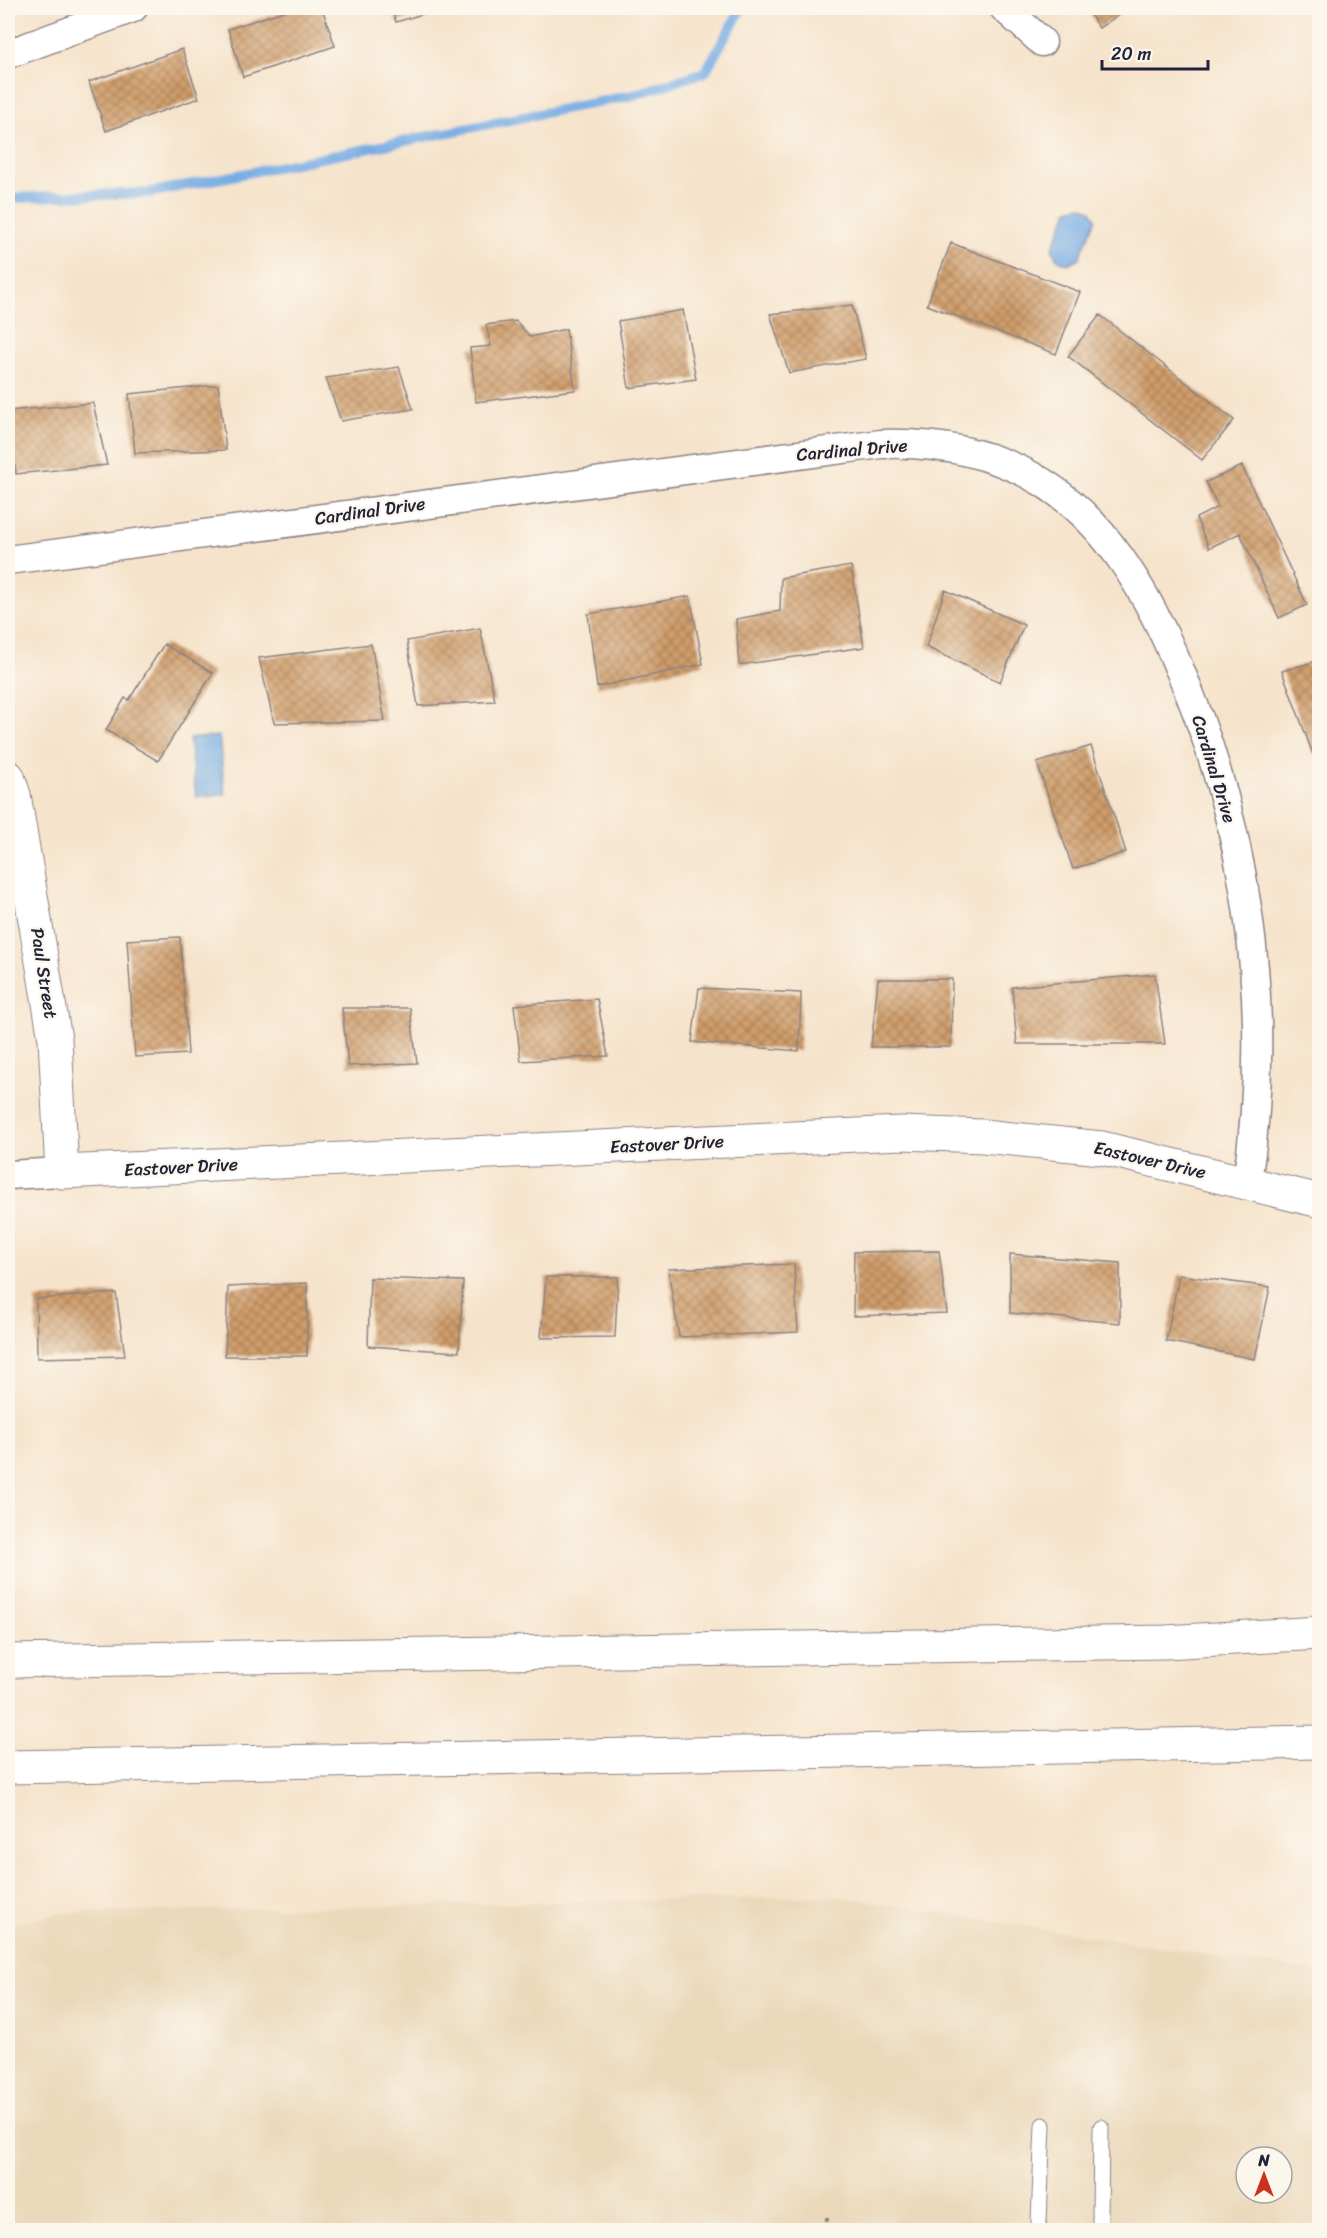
<svg xmlns="http://www.w3.org/2000/svg" width="1327" height="2238" viewBox="0 0 1327 2238" font-family="Sriracha,sans-serif">
  <style>
    .built { fill: #ebd8ba; fill-rule: evenodd }
    .water { fill: #75abe3; stroke: #4c668f; stroke-width: 1.5 }
    .lines { fill: none; stroke-linecap: round; stroke-linejoin: round }
    .stream { stroke: #75abe3; stroke-width: 10 }
    .building { fill: url(#building-cross-hatch) }
    .lane-casing { stroke: #8c8283; stroke-width: 17 }
    .street-casing { stroke: #8c8283; stroke-width: 31 }
    .secondary-casing { stroke: #8c8283; stroke-width: 35 }
    .highway-casing { stroke: #8c8283; stroke-width: 35 }
    .path { stroke: #8c8283; stroke-width: 4; stroke-dasharray: 4.5 4.5; stroke-linecap: butt }
    .lane { stroke: #fff; stroke-width: 15 }
    .street { stroke: #fff; stroke-width: 28 }
    .secondary { stroke: #fff; stroke-width: 33 }
    .highway { stroke: #fff; stroke-width: 33 }
    .labels { text-anchor: middle; dominant-baseline: central; stroke-width: 4.5; stroke-linejoin: round; paint-order: stroke }
    .street-label { font-size: 18px; fill: #22223b; stroke: #fbf7ec }
  </style>
  <defs>
    <pattern id="building-cross-hatch" width="8" height="8" patternUnits="userSpaceOnUse" patternTransform="scale(1.5)"><rect width="8" height="8" fill="#d09d6b"/><path d="M0 0l8 8M0 8l8-8" fill="none" stroke="#a88059"/></pattern>
  </defs>
  <rect width="100%" height="100%" fill="#fbf7ec"/>
  <filter id="ink" filterUnits="userSpaceOnUse"><feTurbulence type="fractalNoise" baseFrequency=".0167" numOctaves="2"/><feDisplacementMap in="SourceGraphic" scale="12" xChannelSelector="R" yChannelSelector="G"/><feConvolveMatrix kernelMatrix="1 2 1 2 8 2 1 2 1" color-interpolation-filters="sRGB"/></filter>
  <filter id="wash" filterUnits="userSpaceOnUse"><feTurbulence type="fractalNoise" baseFrequency=".008" numOctaves="4" result="noise"/><feDisplacementMap in="SourceGraphic" scale="24" xChannelSelector="R" yChannelSelector="G"/><feGaussianBlur stdDeviation="1.35" result="paint"/><feColorMatrix in="noise" values="0 0 0 0 0 0 0 0 0 0 0 0 0 0 0 0 0 1.4 0 .05"/><feComposite in="paint" operator="in"/></filter>
  <g filter="url(#wash)">
    <rect width="100%" height="100%" fill="#f6e3cb"/>
    <!-- built -->
    <path class="built" d="M 835,1896 L 1319,1972 L 1319,2230 L 8,2230 L 8,1924 L 63,1913 ZM 1246,2157 L 1282,2157 L 1282,2193 L 1246,2193 Z"/>
    <!-- water -->
    <path class="water" d="M 1081,206 L 1091,210 L 1096,219 L 1079,258 L 1068,264 L 1057,259 L 1052,249 L 1069,209 Z
      M 219,736 L 225,794 L 196,797 L 189,739 Z"/>
    <g class="lines">
      <!-- stream -->
      <path class="stream" d="M 8,198 L 148,193 L 633,95 L 705,72 L 742,8"/>
    </g>
    <g id="blocks">
      <!-- building -->
      <path class="building" d="M 293,8 L 322,8 L 335,46 L 243,77 L 228,29 Z
        M 391,8 L 442,8 L 396,22 Z
        M 1086,8 L 1129,8 L 1099,28 Z
        M 182,49 L 199,98 L 106,131 L 89,82 Z
        M 951,243 L 1080,292 L 1056,354 L 927,305 Z
        M 852,305 L 866,359 L 789,373 L 770,314 Z
        M 683,310 L 696,379 L 629,388 L 618,321 Z
        M 1100,315 L 1234,420 L 1202,460 L 1068,356 Z
        M 516,321 L 530,337 L 566,329 L 575,390 L 476,402 L 470,348 L 491,346 L 486,325 Z
        M 399,367 L 413,409 L 341,421 L 326,378 Z
        M 218,385 L 226,450 L 135,453 L 129,394 Z
        M 93,403 L 107,465 L 16,474 L 8,411 Z
        M 1242,466 L 1307,605 L 1279,618 L 1240,533 L 1209,548 L 1196,518 L 1218,507 L 1206,482 Z
        M 851,566 L 864,647 L 739,665 L 736,619 L 780,611 L 781,578 Z
        M 945,590 L 1024,625 L 1000,682 L 926,647 Z
        M 690,596 L 703,664 L 597,687 L 588,614 Z
        M 480,628 L 495,701 L 418,706 L 407,641 Z
        M 164,644 L 213,673 L 158,761 L 106,730 L 125,698 L 129,700 Z
        M 371,644 L 385,721 L 274,723 L 259,658 Z
        M 1320,660 L 1320,751 L 1313,754 L 1282,671 Z
        M 1091,746 L 1126,852 L 1073,869 L 1037,763 Z
        M 180,937 L 188,1054 L 135,1057 L 127,940 Z
        M 1155,974 L 1165,1044 L 1017,1044 L 1012,987 Z
        M 878,979 L 952,979 L 951,1047 L 871,1047 Z
        M 699,988 L 801,993 L 799,1051 L 692,1042 Z
        M 597,999 L 608,1056 L 521,1061 L 514,1005 Z
        M 342,1008 L 410,1008 L 417,1063 L 348,1066 Z
        M 939,1251 L 947,1313 L 853,1316 L 854,1252 Z
        M 1010,1254 L 1120,1263 L 1120,1323 L 1010,1313 Z
        M 794,1264 L 798,1332 L 679,1337 L 668,1269 Z
        M 1179,1275 L 1270,1287 L 1255,1359 L 1166,1341 Z
        M 546,1277 L 618,1277 L 615,1337 L 541,1338 Z
        M 370,1278 L 463,1281 L 459,1352 L 368,1346 Z
        M 307,1283 L 307,1356 L 225,1356 L 228,1287 Z
        M 116,1293 L 125,1356 L 37,1358 L 36,1299 Z"/>
    </g>
  </g>
  <g filter="url(#ink)">
    <use href="#blocks" fill-opacity="0" stroke="#8c8283" stroke-width="1.5"/>
    <g class="lines">
      <!-- lane casing -->
      <g class="lane-casing">
        <path id="lane" d="M 1039,2221 L 1043,2125
          M 1100,2222 L 1101,2127"/>
      </g>
      <!-- street casing -->
      <g class="street-casing">
        <path id="street" d="M 1004,8 L 1042,42
          M 8,54 L 133,8
          M 8,560 L 881,444 C 938,442 993,452 1042,482 C 1105,521 1144,588 1173,654 C 1247,819 1274,1004 1247,1183
          M 8,1175 L 62,1172"/>
      </g>
      <!-- secondary casing -->
      <g class="secondary-casing">
        <path id="secondary" d="M 8,777 L 14,795 L 55,1039 L 62,1172 L 901,1133 L 983,1136 L 1102,1148 L 1320,1201"/>
      </g>
      <!-- highway casing -->
      <g class="highway-casing">
        <path id="highway" d="M 8,1661 L 1165,1642 L 1320,1633
          M 8,1767 L 1320,1742"/>
      </g>
      <!-- path -->
      <path class="path" d="M 827,2230 L 827,2217"/>
      <!-- lane -->
      <use href="#lane" class="lane"/>
      <!-- street -->
      <use href="#street" class="street"/>
      <!-- secondary -->
      <use href="#secondary" class="secondary"/>
      <!-- highway -->
      <use href="#highway" class="highway"/>
    </g>
  </g>
  <g class="labels">
    <!-- street labels -->
    <g class="street-label">
      <text transform="translate(852 450) rotate(-5)">Cardinal Drive</text>
      <text transform="translate(370 511) rotate(-8)">Cardinal Drive</text>
      <text transform="translate(1214 769) rotate(73)">Cardinal Drive</text>
      <text transform="translate(44 973) rotate(81)">Paul Street</text>
      <text transform="translate(667 1144) rotate(-3)">Eastover Drive</text>
      <text transform="translate(1150 1160) rotate(13)">Eastover Drive</text>
      <text transform="translate(181 1167) rotate(-3)">Eastover Drive</text>
    </g>
  </g>
  <!-- margin -->
  <rect width="1327" height="2238" fill="none" stroke="#fbf7ec" stroke-width="30"/>
  <!-- north arrow -->
  <g transform="translate(1264 2175)"><circle r="28" fill="#fbf7ec" stroke="#a4a2a5" stroke-width="1.5"/>
  <path d="M0-4.5L10 22L0 15L-10 22Z" fill="#c8321e"/>
  <text y="-9" font-size="16" font-weight="bold" text-anchor="middle" fill="#22223b">N</text>
  </g>
  <!-- scale -->
  <path d="M1102 60v9h106v-9" fill="none" stroke="#22223b" stroke-width="3"/>
  <text x="1111" y="60" font-size="18" fill="#22223b" stroke="#fbf7ec" stroke-width="4.5" paint-order="stroke">20 m</text>
</svg>
